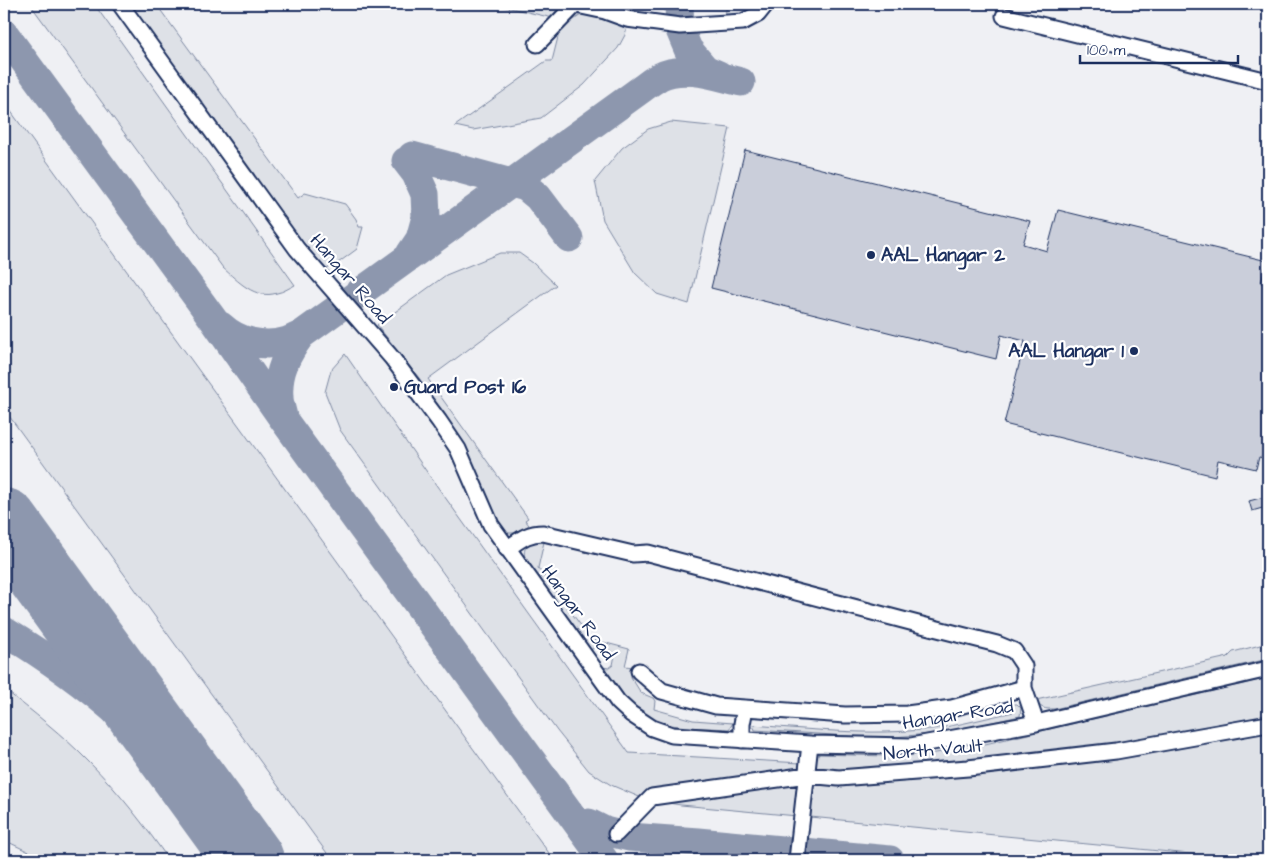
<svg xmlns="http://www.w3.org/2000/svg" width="1272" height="864" viewBox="0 0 1272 864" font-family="'Architects Daughter',sans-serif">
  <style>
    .built { fill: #eff0f4 }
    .green { fill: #dee1e7; stroke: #7c88a2 }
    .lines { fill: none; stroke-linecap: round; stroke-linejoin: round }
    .taxiway { stroke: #8d97ae; stroke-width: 29 }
    .runway { stroke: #8d97ae; stroke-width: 70 }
    .building { fill: #caceda; stroke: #1b2f5e }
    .minor-casing { stroke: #1b2f5e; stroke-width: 19 }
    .minor { stroke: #fff; stroke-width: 15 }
    .poi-dot { fill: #1b2f5e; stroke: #fff; stroke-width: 2 }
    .labels { text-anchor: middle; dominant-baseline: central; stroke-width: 4.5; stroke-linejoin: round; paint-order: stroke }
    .poi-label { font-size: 19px; font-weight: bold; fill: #1b2f5e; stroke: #fff; text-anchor: start }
    .street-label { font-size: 19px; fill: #1b2f5e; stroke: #fff }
  </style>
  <rect width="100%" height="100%" fill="#fff"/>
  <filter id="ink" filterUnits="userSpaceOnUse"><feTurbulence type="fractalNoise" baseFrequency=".02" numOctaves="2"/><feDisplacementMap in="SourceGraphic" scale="10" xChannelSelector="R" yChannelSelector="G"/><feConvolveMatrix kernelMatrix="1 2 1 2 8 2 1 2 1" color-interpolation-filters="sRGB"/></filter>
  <g filter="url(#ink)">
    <!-- built -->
    <path class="built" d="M 4,4 L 1268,4 L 1268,860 L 4,860 Z"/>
    <!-- green -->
    <path class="green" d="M 30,4 L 94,4 L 295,285 C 289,288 283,292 277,293 C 255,300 238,281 223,268 Z
      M 128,4 L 156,4 L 298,198 L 305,193 L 345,204 L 356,219 L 359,227 L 363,227 L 357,249 L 338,263 L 325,270 L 293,232 Z
      M 493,4 L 550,4 L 558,6 L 553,18 Z
      M 596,4 L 632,4 L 631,12 Z
      M 727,4 L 757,4 C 749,14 738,16 725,16 Z
      M 584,13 L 628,23 L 625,35 L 618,48 L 584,85 L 541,118 L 473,130 L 455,126 L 546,61 L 552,61 L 560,29 Z
      M 4,101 L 7,106 L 554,860 L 332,860 L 4,409 Z
      M 671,122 L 730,128 L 689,304 L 657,294 L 635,273 L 603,220 L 595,181 L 622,148 L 648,129 Z
      M 500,253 L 519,253 L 533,263 L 556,285 L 428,379 L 528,518 L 525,520 L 529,525 L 516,533 L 508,533 L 500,525 L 464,443 L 419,378 L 377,325 L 446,275 Z
      M 345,354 L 429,475 L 629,753 L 801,763 L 797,816 L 681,805 L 644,799 L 611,785 L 589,771 L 557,731 L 340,430 L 325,392 L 331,370 Z
      M 539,540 L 544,542 L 538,568 L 591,639 L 629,649 L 625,666 L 633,667 L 631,677 L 641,693 L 653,698 L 655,701 L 654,709 L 693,720 L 733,723 L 729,729 C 701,727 654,730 632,708 C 621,696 612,680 602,667 L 609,668 L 613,665 L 615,655 L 602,644 L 590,650 L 526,562 C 522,548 525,545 539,540 Z
      M 1268,643 L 1268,659 L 1054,709 C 1045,709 1040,709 1036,700 L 1228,657 L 1233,652 Z
      M 1268,678 L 1268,718 L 1111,746 L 915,767 L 826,772 L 814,769 L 815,757 L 820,754 L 885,756 L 929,754 L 968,748 Z
      M 4,689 C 33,712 63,735 89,762 C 119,792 145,826 169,860 L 46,860 L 4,840 Z
      M 1011,704 L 1017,704 L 1021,708 L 1020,716 L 942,733 L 881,738 L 755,730 L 753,725 C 817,730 881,737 945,727 C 968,723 990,717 1013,712 Z
      M 1268,730 L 1268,860 L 1252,860 L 810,817 L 812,783 Z"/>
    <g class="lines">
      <!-- taxiway -->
      <path class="taxiway" d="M 679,4 L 680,30 L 688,49 L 705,69 L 719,75
        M 4,33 L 213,319 L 283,419 L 604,860
        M 412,156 L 526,187 L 538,197 L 569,238
        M 406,161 L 416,174 L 425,194 L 426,217 L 420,239 L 410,254
        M 221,326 C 238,342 264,348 287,341 C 291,340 296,337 301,335 L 643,88 C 648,84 654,80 659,77 C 684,64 716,76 741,82
        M 283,417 C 282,410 279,404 279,397 C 277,372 287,354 301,335
        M 4,631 C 45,656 85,684 121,716 C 158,748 189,786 221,822
        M 589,823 L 605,831 L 629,837 L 698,842 L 890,860"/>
      <!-- runway -->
      <path class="runway" d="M 4,523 L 249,860"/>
    </g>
    <!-- building -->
    <path class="building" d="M 745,150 L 1030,221 L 1023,244 L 1047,251 L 1058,210 L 1267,261 L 1261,283 L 1268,285 L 1268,459 L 1259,457 L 1256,469 L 1218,460 L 1215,476 L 1004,424 L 1025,341 L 1001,335 L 996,359 L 711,288 Z
      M 1264,497 L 1266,507 L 1252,511 L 1249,501 Z"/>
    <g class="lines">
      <!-- minor casing -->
      <g class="minor-casing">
        <path id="minor" d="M 120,4 L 297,249 L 392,358 L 439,421 L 458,449 L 491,525 L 618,702 L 631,714 L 652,728 L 672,735 L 810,744 L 911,746 L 1036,723 L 1268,669
          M 572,4 L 605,11 L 627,19 L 680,26 L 743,22 L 758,14 L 766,4
          M 1004,16 L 1268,81
          M 537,44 L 576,4
          M 507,549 C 520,540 527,533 543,533 L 633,554 L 648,553 L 918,624 L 997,644 L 1014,651 L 1024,666 L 1024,688 L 1036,723
          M 639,671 L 662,691 L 716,706 L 845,715 L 907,714 L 952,708 L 1024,688
          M 742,740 L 742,724 L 745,708
          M 616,834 L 652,797 L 807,775 L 839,778 L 968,768 L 1116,751 L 1268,724
          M 797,860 L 810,744"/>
      </g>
      <!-- minor -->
      <use href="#minor" class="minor"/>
    </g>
  </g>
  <!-- markers -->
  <g class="poi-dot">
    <circle cx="871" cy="255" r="5"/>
    <circle cx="1134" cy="351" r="5"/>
    <circle cx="394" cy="387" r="5"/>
  </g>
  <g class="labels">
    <!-- poi labels -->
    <g class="poi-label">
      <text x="881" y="255">AAL Hangar 2</text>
      <text x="1124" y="351" text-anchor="end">AAL Hangar 1</text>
      <text x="404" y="387">Guard Post 16</text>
    </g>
    <!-- street labels -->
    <g class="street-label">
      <text transform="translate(350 279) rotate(49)">Hangar Road</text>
      <text transform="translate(578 613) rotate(54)">Hangar Road</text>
      <text transform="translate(958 715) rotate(-9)">Hangar Road</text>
      <text transform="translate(933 750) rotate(-5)">North Vault</text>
    </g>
  </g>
  <!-- margin -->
  <rect width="1272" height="864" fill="none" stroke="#fff" stroke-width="20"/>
  <rect x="10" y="10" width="1252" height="844" fill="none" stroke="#1b2f5e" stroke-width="2" filter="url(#ink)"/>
  <!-- scale -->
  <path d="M1080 55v8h158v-8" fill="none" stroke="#1b2f5e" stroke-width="2.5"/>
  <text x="1087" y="55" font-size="15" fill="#1b2f5e" stroke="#ffffff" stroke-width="4" paint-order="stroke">100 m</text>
</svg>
